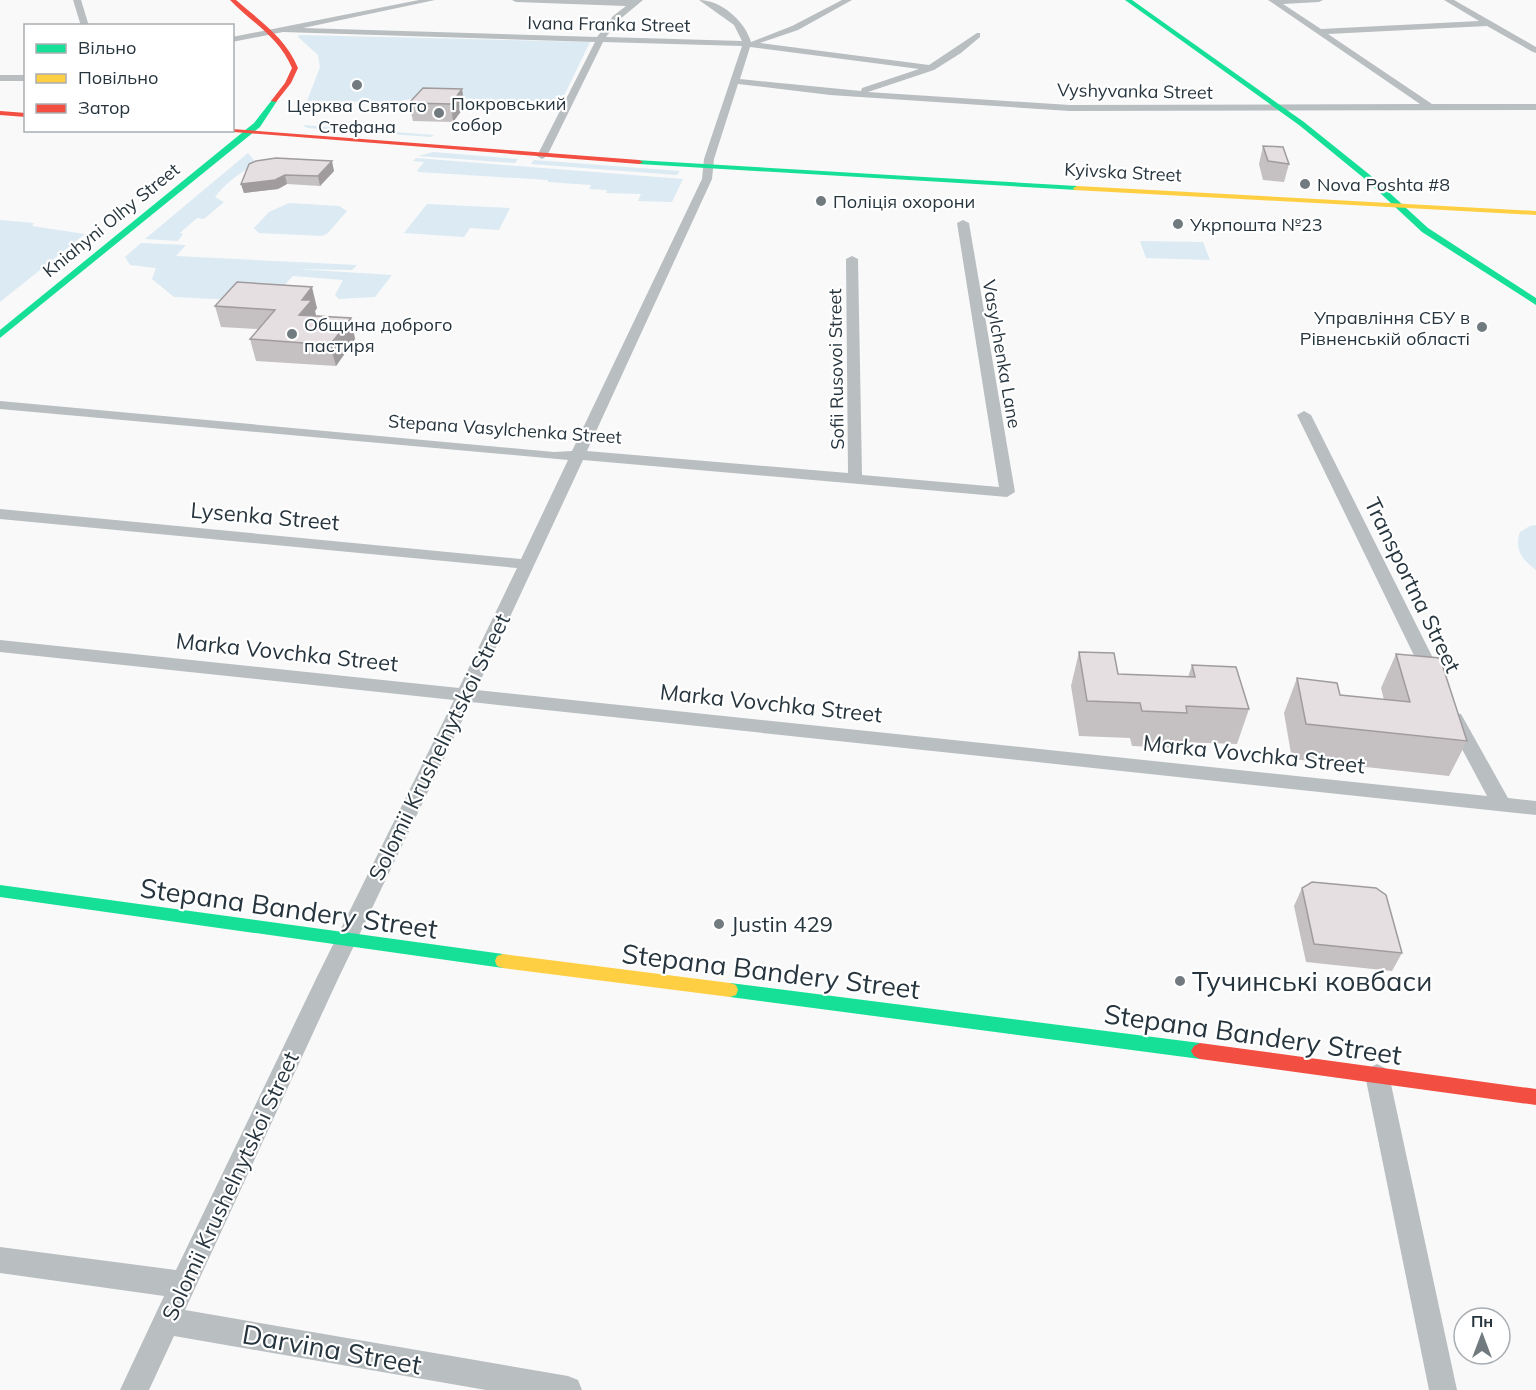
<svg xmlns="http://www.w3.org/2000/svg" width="1536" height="1390" viewBox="0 0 1536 1390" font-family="Mulish,sans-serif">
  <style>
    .green { fill: #dbeaf3 }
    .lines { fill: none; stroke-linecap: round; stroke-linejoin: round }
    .street { fill: #b9bec1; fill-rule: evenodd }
    .fast { fill: #16e098; fill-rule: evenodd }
    .slow { fill: #ffcf43; fill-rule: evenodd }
    .jam { fill: #f24e42; fill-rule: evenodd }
    .wall { fill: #c5c0c2 }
    .shaded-wall { fill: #a09c9e }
    .building { fill: #e5dfe2; stroke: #a09c9e; stroke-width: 1.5 }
    .poi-dot { fill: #707a7f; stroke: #fff; stroke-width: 2 }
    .labels { text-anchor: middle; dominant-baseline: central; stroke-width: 4.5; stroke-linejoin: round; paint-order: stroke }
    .far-street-label { font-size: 18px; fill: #27353e; stroke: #fff }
    .far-poi-label { font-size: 18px; fill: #27353e; stroke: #fff; text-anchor: start }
    .street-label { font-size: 22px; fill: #27353e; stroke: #fff }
    .poi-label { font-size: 22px; fill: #27353e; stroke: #fff; text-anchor: start }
    .near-street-label { font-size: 27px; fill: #27353e; stroke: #fff }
    .near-poi-label { font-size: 27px; fill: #27353e; stroke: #fff; text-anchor: start }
  </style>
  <rect width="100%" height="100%" fill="#f9f9f9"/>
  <!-- green -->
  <path class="green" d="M 299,35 L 590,42 L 561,102 L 423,97 L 393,102 L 307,101 L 320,67 L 318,55 L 298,37 Z
    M 303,125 L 434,135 L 431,137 L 307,128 Z
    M 433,152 L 518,159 L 515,163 L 418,156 Z
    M 248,153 L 257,164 C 240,172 227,182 215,197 L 224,202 L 204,219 L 197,218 L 180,233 L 183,234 L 178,241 L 145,239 Z
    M 416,158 L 683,179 L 672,202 L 638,201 L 641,194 L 606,193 L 607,190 L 589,189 L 591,185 L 548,182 L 548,180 L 419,172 L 417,171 L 424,162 L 413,161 Z
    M 534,160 L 680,171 L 677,175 L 531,164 Z
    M 289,203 L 339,206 L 347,211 L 328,233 L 322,236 L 259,233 L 254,228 L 269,212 Z
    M 427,204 L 510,208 L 499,230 L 470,228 L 464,237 L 404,233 Z
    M 0,220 L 34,223 L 32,226 L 85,234 L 0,302 Z
    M 1140,241 L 1203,242 L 1210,260 L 1146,258 Z
    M 141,243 L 186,245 L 176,256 L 357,265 L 352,270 L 296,269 L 392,275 L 375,297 L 339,299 L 335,295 L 343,280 L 293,276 L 275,295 L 287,303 L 174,297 L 152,279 L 156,268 L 130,265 L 125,257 Z
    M 1536,525 L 1536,570 C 1522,560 1514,549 1520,532 L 1530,526 Z"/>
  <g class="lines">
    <!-- street -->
    <path class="street" d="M 73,0 L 81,0 L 89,26 L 81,26 Z
      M 419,0 L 435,0 L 303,28 L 597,37 L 613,16 L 626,6 L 516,2 L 512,0 L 643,0 L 619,20 L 606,37 L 742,41 L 734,25 L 699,0 C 721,0 745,21 751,42 L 792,26 L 842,0 L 852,0 L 798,30 L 760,43 L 929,65 L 977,33 L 980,33 L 980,37 L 961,53 L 934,70 L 868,92 L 1070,105 L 1420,104 L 1268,0 L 1323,0 L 1319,2 L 1283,4 L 1321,29 L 1479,21 L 1444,0 L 1454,0 L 1536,47 L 1536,53 L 1533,52 L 1487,26 L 1328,34 L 1432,104 L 1536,104 L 1536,110 L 1070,111 L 830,95 L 738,84 L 714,159 L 712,179 L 587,451 L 848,473 L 846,259 L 852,256 L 858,259 L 862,475 L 999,487 L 957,223 L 963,220 L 969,223 L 1015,492 L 1007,497 L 583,460 L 476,690 L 1487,796 L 1446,719 L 1449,714 L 1455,713 L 1461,714 L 1508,798 L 1536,801 L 1536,815 L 471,702 L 338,979 L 185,1310 L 568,1376 L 578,1380 L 582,1390 L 486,1390 L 174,1336 L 149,1390 L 120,1390 L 164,1296 L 0,1273 L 0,1247 L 176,1270 L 316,979 L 454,700 L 0,652 L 0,640 L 459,688 L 517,568 L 0,519 L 0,509 L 521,559 L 568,460 L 0,409 L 0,401 L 554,452 L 572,451 L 702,179 L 704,159 L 742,46 L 603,42 L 547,156 L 542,159 L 537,156 L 595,42 L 283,32 L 232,42 L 232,37 ZM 750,47 L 919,69 L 862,88 L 861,91 L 740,79 Z
      M 0,75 L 26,75 L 26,81 L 0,81 Z
      M 1304,411 L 1311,415 L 1442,676 L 1439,680 L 1427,680 L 1424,676 L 1297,415 Z
      M 1377,1064 L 1385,1068 L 1389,1075 L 1457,1390 L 1429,1390 L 1365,1075 L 1369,1068 Z"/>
    <!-- fast -->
    <path class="fast" d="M 1125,0 L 1132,0 L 1304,122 L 1370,175 L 1428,228 L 1536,298 L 1536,305 L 1422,232 L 1365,179 L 1299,125 Z
      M 272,100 L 277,101 L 260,127 L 0,338 L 0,330 L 254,123 Z
      M 636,160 L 1077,186 L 1081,188 L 1077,190 L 639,164 L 635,162 Z
      M 0,885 L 503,954 L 509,956 L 511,961 L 509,966 L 503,968 L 0,897 Z
      M 730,983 L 1200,1043 L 1206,1046 L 1209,1051 L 1206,1056 L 1200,1059 L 730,997 L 724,995 L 722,990 L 724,985 Z"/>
    <!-- slow -->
    <path class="slow" d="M 1077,186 L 1536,211 L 1536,215 L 1074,190 L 1073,188 Z
      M 503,954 L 730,983 L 736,985 L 738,990 L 736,995 L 730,997 L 503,968 L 497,966 L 495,961 L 497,956 Z"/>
    <!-- jam -->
    <path class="jam" d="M 230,0 L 236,0 C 260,21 286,38 298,68 L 291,83 L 276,102 L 271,101 L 285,83 L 292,68 C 279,37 252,23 230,0 Z
      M 0,111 L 26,113 L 26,117 L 0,115 Z
      M 232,129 L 639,160 L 643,162 L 639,164 L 209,130 Z
      M 1200,1043 L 1536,1089 L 1536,1105 L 1200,1059 L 1194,1056 L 1191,1051 L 1194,1046 Z"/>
  </g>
  <!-- wall -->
  <path class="wall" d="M 423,88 L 465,106 L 453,122 L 413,121 L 409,103 Z
    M 1263,146 L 1289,164 L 1284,182 L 1263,180 L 1259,164 Z
    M 249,164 L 334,171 L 320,186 L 287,184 L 278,189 L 244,193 L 241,184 Z
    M 215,306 L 317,308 L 315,311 L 316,316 L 351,318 L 355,339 L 336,366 L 256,361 L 250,339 L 258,329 L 221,327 Z
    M 1079,652 L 1118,674 L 1188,677 L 1192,665 L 1249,709 L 1237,744 L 1179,742 L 1177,748 L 1132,746 L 1130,738 L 1079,736 L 1071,686 Z
    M 1396,654 L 1467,741 L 1449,776 L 1292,759 L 1284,713 L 1297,678 L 1340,695 L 1384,700 L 1381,688 Z
    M 1302,888 L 1402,953 L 1392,971 L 1306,962 L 1294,906 Z"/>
  <!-- shaded-wall -->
  <path class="shaded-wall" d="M 462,89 L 465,106 L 453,122 L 451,104 Z
    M 332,161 L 334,171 L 320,186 L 318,176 Z
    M 285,175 L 287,184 L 278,189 L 244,193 L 241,184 Z
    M 312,287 L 317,308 L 315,311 L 317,321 L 299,315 L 302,300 Z
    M 351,318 L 355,339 L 336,366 L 330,345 Z"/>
  <!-- building -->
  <path class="building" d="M 423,88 L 462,89 L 451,104 L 409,103 Z
    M 1263,146 L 1283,147 L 1289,164 L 1268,161 Z
    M 276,158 L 332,161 L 318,176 L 285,175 L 275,180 L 241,184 L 249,164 L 256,161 Z
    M 237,282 L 312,287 L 302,300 L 312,300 L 299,315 L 351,318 L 330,345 L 250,339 L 275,310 L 215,306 Z
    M 1079,652 L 1114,653 L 1118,674 L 1195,677 L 1192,665 L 1236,667 L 1249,709 L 1186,706 L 1187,713 L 1142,711 L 1140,703 L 1087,701 Z
    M 1396,654 L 1440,658 L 1467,741 L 1306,724 L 1297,678 L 1337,683 L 1340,695 L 1410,702 Z
    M 1312,882 L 1376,888 L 1386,895 L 1402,953 L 1314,944 L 1302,888 Z"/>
  <!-- markers -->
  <g class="poi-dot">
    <circle cx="357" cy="85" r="6"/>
    <circle cx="439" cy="113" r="6"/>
    <circle cx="1305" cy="184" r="6"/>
    <circle cx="821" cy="201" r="6"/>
    <circle cx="1178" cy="224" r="6"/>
    <circle cx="1482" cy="327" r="6"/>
    <circle cx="292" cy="334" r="6"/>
    <circle cx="719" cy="924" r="6"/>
    <circle cx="1180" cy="981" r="6"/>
  </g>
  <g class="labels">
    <!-- far-street labels -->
    <g class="far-street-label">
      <text transform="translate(609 24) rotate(1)">Ivana Franka Street</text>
      <text transform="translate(1135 91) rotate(1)">Vyshyvanka Street</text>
      <text transform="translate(1123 172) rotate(3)">Kyivska Street</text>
      <text transform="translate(111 220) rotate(-39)">Kniahyni Olhy Street</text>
      <text transform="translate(1002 354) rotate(80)">Vasylchenka Lane</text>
      <text transform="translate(836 369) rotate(-91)">Sofii Rusovoi Street</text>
      <text transform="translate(505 429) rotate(4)">Stepana Vasylchenka Street</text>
    </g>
    <!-- far-poi labels -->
    <g class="far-poi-label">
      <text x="451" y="103">Покровський<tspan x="451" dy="21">собор</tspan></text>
      <text x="357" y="105" text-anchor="middle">Церква Святого<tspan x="357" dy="21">Стефана</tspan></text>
      <text x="1317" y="184">Nova Poshta #8</text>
      <text x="833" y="201">Поліцiя охорони</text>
      <text x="1190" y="224">Укрпошта №23</text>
      <text x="1470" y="317" text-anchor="end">Управління СБУ в<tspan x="1470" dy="21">Рівненській області</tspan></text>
      <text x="304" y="324">Община доброго<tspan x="304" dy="21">пастиря</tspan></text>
    </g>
    <!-- street labels -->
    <g class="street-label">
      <text transform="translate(265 516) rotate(5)">Lysenka Street</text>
      <text transform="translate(1413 585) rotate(64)">Transportna Street</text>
      <text transform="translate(287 652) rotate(6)">Marka Vovchka Street</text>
      <text transform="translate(771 703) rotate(6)">Marka Vovchka Street</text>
      <text transform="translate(439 747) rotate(-64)">Solomii Krushelnytskoi Street</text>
      <text transform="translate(1254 754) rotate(6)">Marka Vovchka Street</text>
      <text transform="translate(230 1186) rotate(-65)">Solomii Krushelnytskoi Street</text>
    </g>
    <!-- poi labels -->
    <g class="poi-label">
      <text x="731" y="924">Justin 429</text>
    </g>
    <!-- near-street labels -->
    <g class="near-street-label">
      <text transform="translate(289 908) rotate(8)">Stepana Bandery Street</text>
      <text transform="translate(771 971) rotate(7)">Stepana Bandery Street</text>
      <text transform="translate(1253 1034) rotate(8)">Stepana Bandery Street</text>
      <text transform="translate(332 1349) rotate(10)">Darvina Street</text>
    </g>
    <!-- near-poi labels -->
    <g class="near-poi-label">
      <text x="1192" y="981">Тучинські ковбаси</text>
    </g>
  </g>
  <!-- legend -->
  <rect x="24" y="24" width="210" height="108" fill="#ffffff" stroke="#a9aeb2" stroke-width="1.5"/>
  <rect x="36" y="44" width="30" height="9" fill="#16e098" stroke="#a9aeb2" stroke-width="1.5"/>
  <text x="78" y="54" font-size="18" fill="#27353e">Вільно</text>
  <rect x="36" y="74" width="30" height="9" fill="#ffcf43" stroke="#a9aeb2" stroke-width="1.5"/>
  <text x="78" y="84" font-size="18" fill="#27353e">Повільно</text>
  <rect x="36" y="104" width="30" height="9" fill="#f24e42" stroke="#a9aeb2" stroke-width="1.5"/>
  <text x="78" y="114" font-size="18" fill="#27353e">Затор</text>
  <!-- north arrow -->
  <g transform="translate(1482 1336)"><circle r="28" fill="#ffffff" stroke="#a9aeb2" stroke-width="1.5"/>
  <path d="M0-4.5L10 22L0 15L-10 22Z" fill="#707a7f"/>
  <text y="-9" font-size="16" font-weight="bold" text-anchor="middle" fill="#27353e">Пн</text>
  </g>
</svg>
